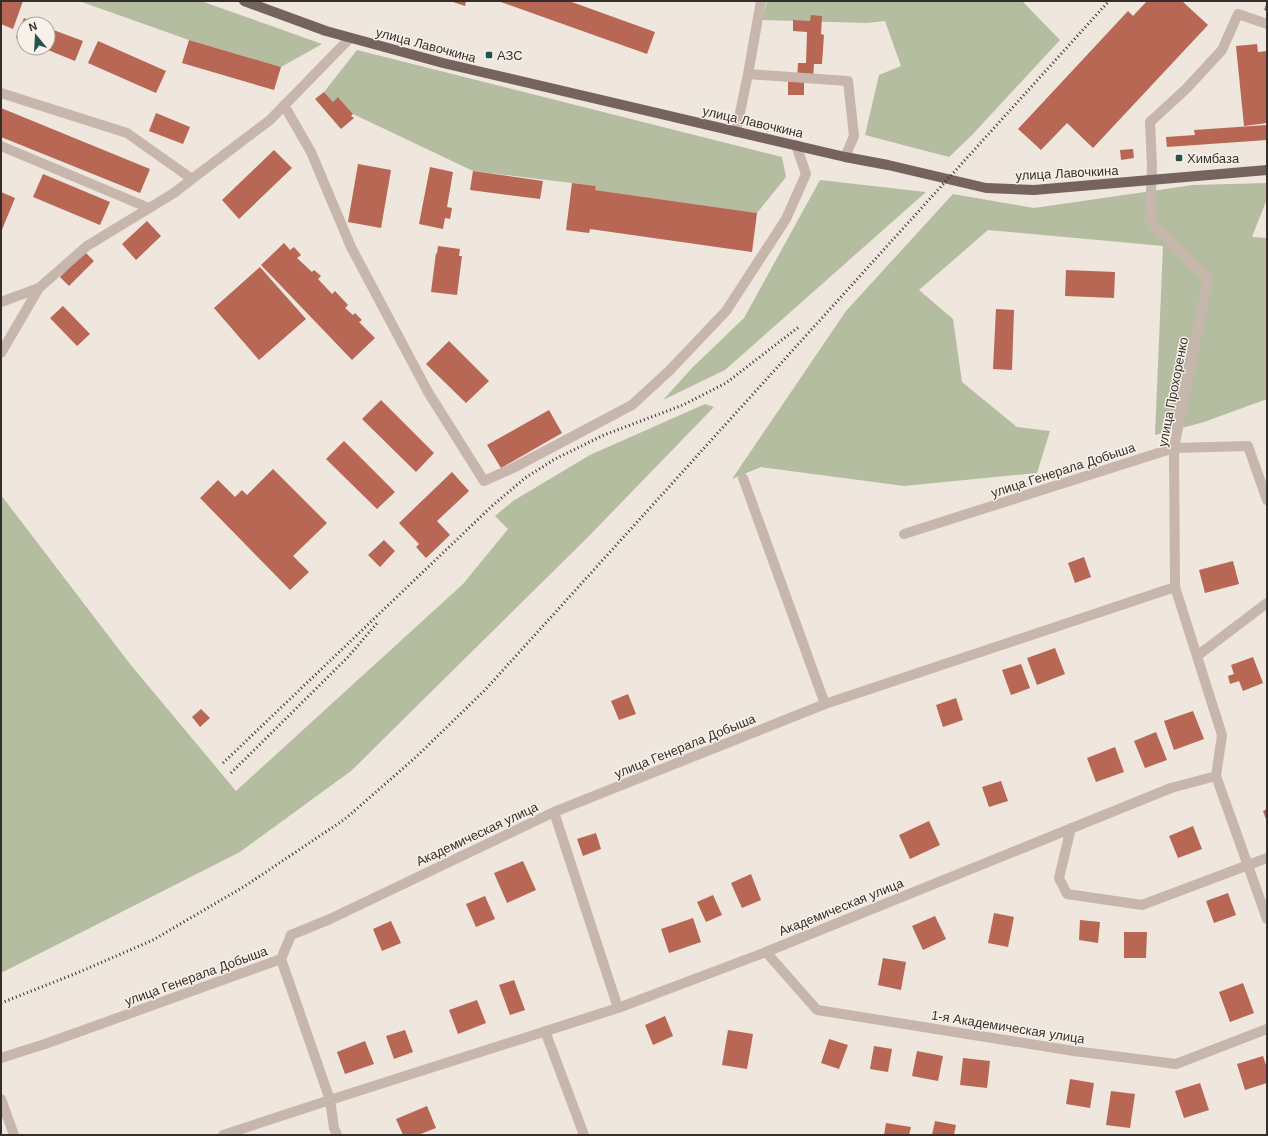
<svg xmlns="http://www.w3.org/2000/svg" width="1268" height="1136" viewBox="0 0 1268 1136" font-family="Arial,sans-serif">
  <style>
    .green { fill: #b5bda0 }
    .building { fill: #b76754 }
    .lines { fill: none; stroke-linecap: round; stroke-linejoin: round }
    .minor { stroke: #c6b6ab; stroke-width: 10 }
    .major { stroke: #75635d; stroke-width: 10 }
    .rail { stroke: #352d2a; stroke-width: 3; stroke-dasharray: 1 3; stroke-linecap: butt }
    .poi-dot { fill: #245152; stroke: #f8f1ea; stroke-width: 1.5 }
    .labels { text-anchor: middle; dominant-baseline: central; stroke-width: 3; stroke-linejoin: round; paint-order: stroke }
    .street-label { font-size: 13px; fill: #352d2a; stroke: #f8f1ea }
    .poi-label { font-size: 13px; fill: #352d2a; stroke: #f8f1ea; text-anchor: start }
  </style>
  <rect width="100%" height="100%" fill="#efe6de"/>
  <!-- green -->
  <path class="green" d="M 79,1 L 201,1 L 322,44 L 281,67 L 189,40 Z
    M 767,1 L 1022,1 L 1060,40 L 972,135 L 949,157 L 865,135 L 879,75 L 901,66 L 885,21 L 866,23 L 762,20 Z
    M 357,50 L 782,157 L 786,177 L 757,213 L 595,190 L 596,186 L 473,171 L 353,114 L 339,98 L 333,102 L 324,92 Z
    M 820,180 L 926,192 L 725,370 L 663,400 L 692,368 L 744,318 Z
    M 1267,183 L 1267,199 L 1252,237 L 1267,238 L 1267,399 L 1204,422 L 1155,435 L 1163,246 L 988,230 L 919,290 L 953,319 L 962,382 L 1017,427 L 1050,431 L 1037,473 L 904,486 L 761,467 L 732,479 L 846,311 L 953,194 L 1034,208 L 1193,185 Z
    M 705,404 L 714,407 L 588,537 L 351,771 L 240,852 L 1,973 L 1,495 L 130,664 L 236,791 L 463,584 L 508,529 L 495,516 L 513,501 L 590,455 Z"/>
  <!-- building -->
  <path class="building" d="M 1,1 L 23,1 L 13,29 L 1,24 Z
    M 450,1 L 466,1 L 465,6 Z
    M 498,1 L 569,1 L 655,32 L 647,54 Z
    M 1147,1 L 1182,1 L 1208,25 L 1093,148 L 1067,123 L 1041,150 L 1018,129 L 1128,11 L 1133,16 Z
    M 1267,2 L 1267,11 L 1264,10 Z
    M 811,15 L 822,16 L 821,34 L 824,35 L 822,64 L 814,64 L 813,81 L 804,80 L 804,95 L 788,95 L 788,79 L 797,79 L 798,63 L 806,63 L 807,32 L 793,31 L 793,20 L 810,21 Z
    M 24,18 L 38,24 L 24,24 L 24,41 L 16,38 Z
    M 48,28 L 83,41 L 75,61 L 43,48 L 48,48 Z
    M 189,40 L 281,67 L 274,90 L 182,63 Z
    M 98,41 L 166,71 L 156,93 L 88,63 Z
    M 1257,44 L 1258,52 L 1267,51 L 1267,123 L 1244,126 L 1236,46 Z
    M 324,92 L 333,102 L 338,97 L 353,114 L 351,116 L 354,118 L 341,129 L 315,99 Z
    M 1,108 L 150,169 L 140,193 L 1,137 Z
    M 156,113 L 190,127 L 183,144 L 149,131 Z
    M 1267,125 L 1267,140 L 1167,147 L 1166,137 L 1195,135 L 1194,130 Z
    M 1133,149 L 1134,158 L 1121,160 L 1120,150 Z
    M 274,150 L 292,168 L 239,219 L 222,200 Z
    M 358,164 L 391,170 L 381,228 L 348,222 Z
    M 430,167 L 453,172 L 447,207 L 452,208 L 450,219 L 445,218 L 443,229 L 419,224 Z
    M 473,171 L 543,181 L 540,199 L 470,190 Z
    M 43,174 L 110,202 L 100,225 L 33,197 Z
    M 572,183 L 596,186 L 595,190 L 757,213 L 752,252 L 590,229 L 589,233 L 566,230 Z
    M 1,192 L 15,198 L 1,232 Z
    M 147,221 L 161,236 L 136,260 L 122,244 Z
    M 284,243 L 290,250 L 294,247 L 301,255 L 297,258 L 312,272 L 314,270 L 321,276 L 318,279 L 332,294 L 335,291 L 348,305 L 345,308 L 353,315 L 355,313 L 362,320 L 359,322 L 375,338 L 352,360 L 261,265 Z
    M 438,246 L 460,249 L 459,256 L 462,256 L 457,295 L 431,292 L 436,253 L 437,254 Z
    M 85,252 L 94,261 L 69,286 L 60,277 Z
    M 260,267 L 306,319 L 259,360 L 214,308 Z
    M 1066,270 L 1115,272 L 1114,298 L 1065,296 Z
    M 63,306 L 90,334 L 77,346 L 50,318 Z
    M 996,309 L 1014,310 L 1012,370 L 993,369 Z
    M 449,341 L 489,381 L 466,403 L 426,364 Z
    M 381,400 L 434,453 L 416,472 L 362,419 Z
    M 549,410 L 562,433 L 501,468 L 487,445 Z
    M 344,441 L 395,492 L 377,509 L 326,459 Z
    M 273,469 L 327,523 L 293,556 L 309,572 L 290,590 L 200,498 L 218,480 L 235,497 L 242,490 L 247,495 Z
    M 452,472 L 469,491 L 437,521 L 450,535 L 426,558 L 416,547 L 419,544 L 399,523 Z
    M 384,540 L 395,551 L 380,567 L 368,555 Z
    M 1084,557 L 1091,577 L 1075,583 L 1068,563 Z
    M 1233,561 L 1239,584 L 1205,593 L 1199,570 Z
    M 1055,648 L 1065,674 L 1037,685 L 1027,658 Z
    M 1253,657 L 1263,683 L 1243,691 L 1239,681 L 1230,684 L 1228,676 L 1234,674 L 1231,665 Z
    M 1021,664 L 1030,688 L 1011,695 L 1002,670 Z
    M 628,694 L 636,714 L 619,720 L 611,701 Z
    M 956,698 L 963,720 L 943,727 L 936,705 Z
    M 201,709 L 210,718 L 200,727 L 192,717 Z
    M 1193,711 L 1204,739 L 1174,750 L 1164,721 Z
    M 1156,732 L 1167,760 L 1145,768 L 1134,741 Z
    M 1115,747 L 1124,772 L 1096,782 L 1087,758 Z
    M 1001,781 L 1008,801 L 989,807 L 982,787 Z
    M 1267,809 L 1267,822 L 1263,811 Z
    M 929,821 L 940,845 L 910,859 L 899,835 Z
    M 1193,826 L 1202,849 L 1178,858 L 1169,836 Z
    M 596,833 L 601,849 L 583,856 L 577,839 Z
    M 523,861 L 536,890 L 507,903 L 494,873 Z
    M 751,874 L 761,900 L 742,908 L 731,883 Z
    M 1228,893 L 1236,915 L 1214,923 L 1206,901 Z
    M 713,895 L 722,915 L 706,922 L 697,902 Z
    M 485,896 L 495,919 L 476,927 L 466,904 Z
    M 994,913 L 1014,917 L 1008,947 L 988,943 Z
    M 935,916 L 946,939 L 923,950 L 912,926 Z
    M 693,918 L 701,942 L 669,953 L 661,929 Z
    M 1080,920 L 1100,922 L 1098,943 L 1079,940 Z
    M 391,921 L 401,943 L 382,951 L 373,929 Z
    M 1124,932 L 1147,932 L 1146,958 L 1124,958 Z
    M 883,958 L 906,962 L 901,990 L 878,985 Z
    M 514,980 L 525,1010 L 510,1015 L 499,985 Z
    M 1243,983 L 1254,1013 L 1230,1022 L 1219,992 Z
    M 477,1000 L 486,1023 L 458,1034 L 449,1010 Z
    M 665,1016 L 673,1036 L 653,1045 L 645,1025 Z
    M 405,1030 L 413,1052 L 394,1059 L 386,1036 Z
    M 728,1030 L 753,1034 L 747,1069 L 722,1065 Z
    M 829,1039 L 848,1045 L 839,1069 L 821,1063 Z
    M 365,1041 L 374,1064 L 345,1074 L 337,1052 Z
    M 874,1046 L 892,1049 L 888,1072 L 870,1069 Z
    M 917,1051 L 943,1056 L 938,1081 L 912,1076 Z
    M 1263,1056 L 1267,1068 L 1267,1083 L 1245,1090 L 1237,1064 Z
    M 963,1058 L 990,1061 L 987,1088 L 960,1085 Z
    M 1070,1079 L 1094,1083 L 1090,1108 L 1066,1104 Z
    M 1200,1083 L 1209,1110 L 1184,1118 L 1175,1091 Z
    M 1111,1091 L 1135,1094 L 1130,1128 L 1106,1125 Z
    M 427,1106 L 436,1128 L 418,1135 L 403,1135 L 396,1119 Z
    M 935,1121 L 956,1125 L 954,1135 L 932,1135 Z
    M 886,1123 L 911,1127 L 909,1135 L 884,1135 Z"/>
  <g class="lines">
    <!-- minor -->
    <path class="minor" d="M 1267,24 L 1238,14 L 1222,50 L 1186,89 L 1150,122 L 1152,166 L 1150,221 L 1208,279 L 1174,448 L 1175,587 L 1222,735 L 1216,776 L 1267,919
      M 748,74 L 848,81 L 854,136 L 845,157
      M 1,93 L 127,133 L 192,179
      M 284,105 L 311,152 L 351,247 L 428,392 L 484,481 L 513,468 L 632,405 L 669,371 L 726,311 L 786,219 L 806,174 L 796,145
      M 736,132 L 748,74 L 761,1
      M 1,146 L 149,208
      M 1,302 L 39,288 L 87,246 L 174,193 L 192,179 L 270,120 L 350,38
      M 1,353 L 39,288
      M 743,478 L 825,704
      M 904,534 L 1174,448 L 1248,446 L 1267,500
      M 1197,656 L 1267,603
      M 554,812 L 825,704 L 1175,587
      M 1071,828 L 1059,878 L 1067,894 L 1142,905 L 1267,858
      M 766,952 L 817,1010 L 1074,1051 L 1176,1064 L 1267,1029
      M 618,1008 L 766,952 L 1171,788 L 1216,776
      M 545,1031 L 584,1135
      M 1,1058 L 45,1044 L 281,959 L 330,1100 L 334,1128 L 337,1135
      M 1,1099 L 14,1135
      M 223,1135 L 330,1100 L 618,1008 L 554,812 L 330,919 L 291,935 L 281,959"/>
    <!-- major -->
    <path class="major" d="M 244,1 L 326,31 L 443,63 L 845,157 L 888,165 L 986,188 L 1034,190 L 1267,170"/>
    <!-- rail -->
    <path class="rail" d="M 223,763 L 492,506 L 525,478 L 555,459 L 604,435 L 683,405 L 726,383 L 800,326
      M 231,773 L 348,657 L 378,622
      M 1,1003 L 77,973 L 153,940 L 245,886 L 345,819 L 416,757 L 485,690 L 1109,1"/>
  </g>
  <!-- markers -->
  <g class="poi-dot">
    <rect x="485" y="51" width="8" height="8" rx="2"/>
    <rect x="1175" y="154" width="8" height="8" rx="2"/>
  </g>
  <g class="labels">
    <!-- street labels -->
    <g class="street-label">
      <text transform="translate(426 45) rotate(15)">улица Лавочкина</text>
      <text transform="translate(753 122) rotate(13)">улица Лавочкина</text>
      <text transform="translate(1067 173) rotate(-3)">улица Лавочкина</text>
      <text transform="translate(1173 392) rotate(-79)">улица Прохоренко</text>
      <text transform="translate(1063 470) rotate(-18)">улица Генерала Добыша</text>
      <text transform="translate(685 746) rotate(-22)">улица Генерала Добыша</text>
      <text transform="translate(477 834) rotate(-25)">Академическая улица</text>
      <text transform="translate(841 907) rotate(-22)">Академическая улица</text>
      <text transform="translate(196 976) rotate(-20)">улица Генерала Добыша</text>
      <text transform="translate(1008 1027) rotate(9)">1-я Академическая улица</text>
    </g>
    <!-- poi labels -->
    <g class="poi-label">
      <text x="497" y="55">АЗС</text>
      <text x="1187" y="158">Химбаза</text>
    </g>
  </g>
  <!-- border -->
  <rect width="1268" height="1136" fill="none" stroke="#352d2a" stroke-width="4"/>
  <!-- north arrow -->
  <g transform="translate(36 36) rotate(342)"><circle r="19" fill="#f8f1ea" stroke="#aaa39d"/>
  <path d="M0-3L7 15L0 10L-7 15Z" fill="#245152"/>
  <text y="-6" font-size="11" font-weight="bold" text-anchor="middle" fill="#352d2a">N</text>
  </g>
</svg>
